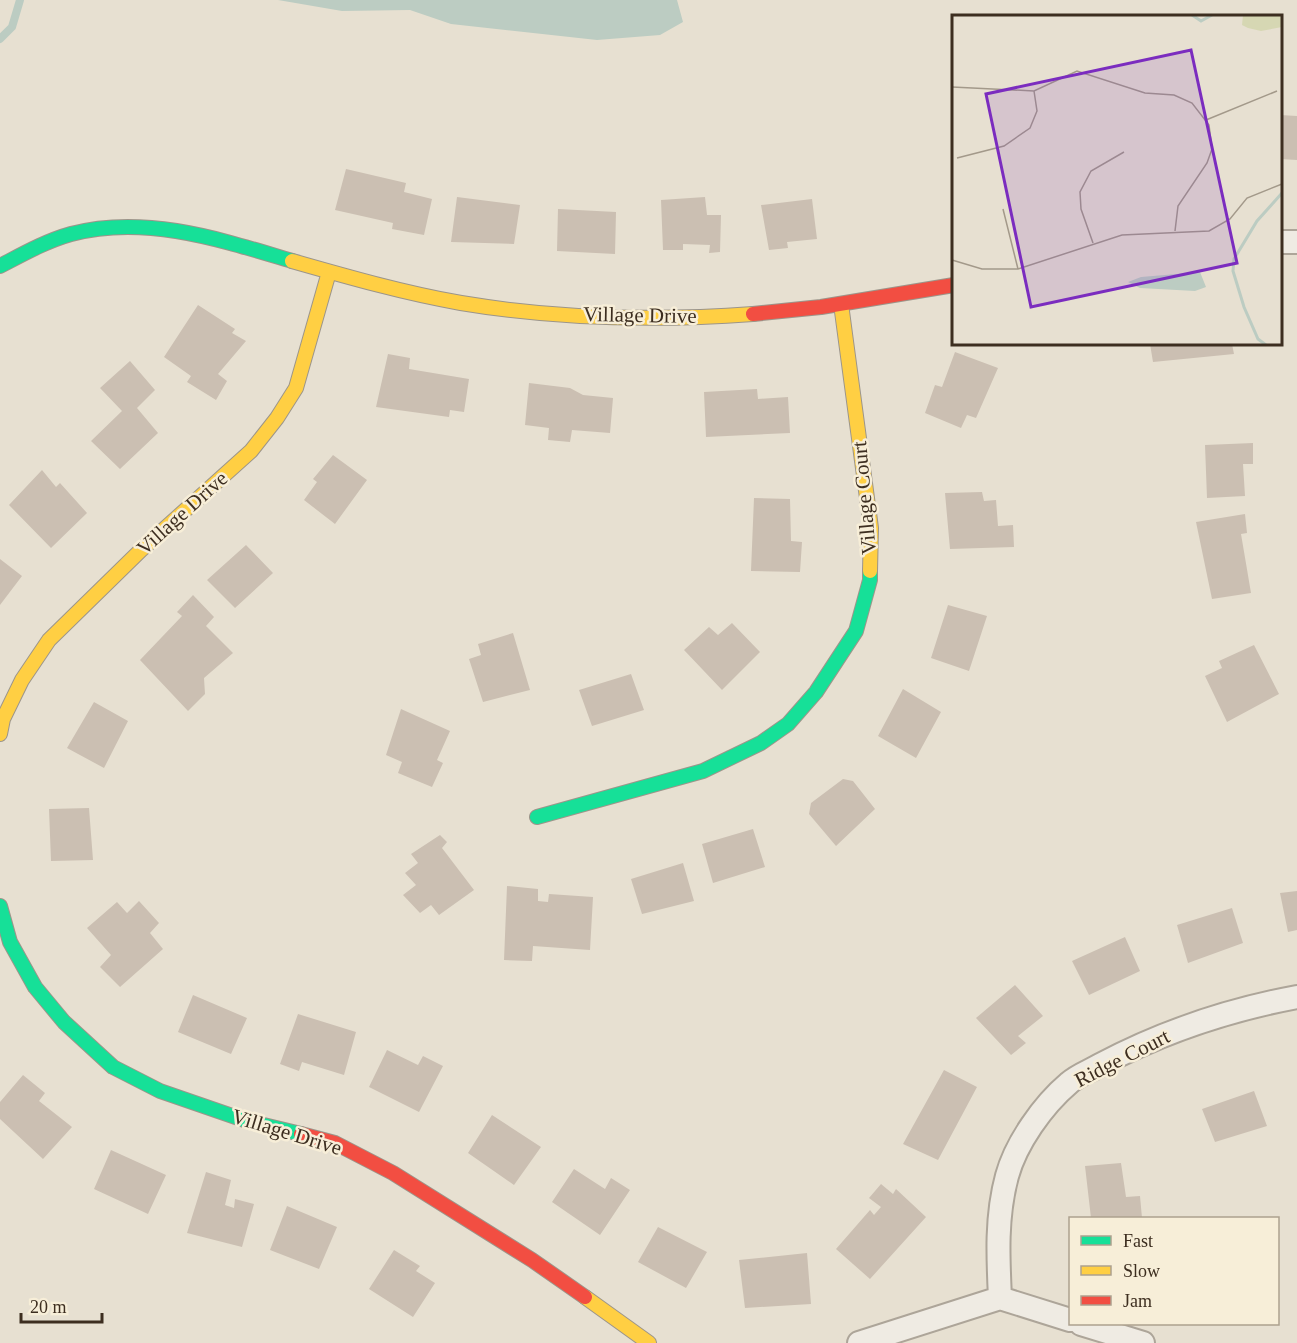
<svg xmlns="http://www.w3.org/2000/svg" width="1297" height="1343" viewBox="0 0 1297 1343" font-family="Georgia,serif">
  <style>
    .water { fill: #bcccc2 }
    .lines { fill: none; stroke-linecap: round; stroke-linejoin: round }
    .stream { stroke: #bcccc2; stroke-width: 8 }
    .building { fill: #cbbfb2 }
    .street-casing { stroke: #ada599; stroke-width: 26 }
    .fast-casing { stroke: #9c958a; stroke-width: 16 }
    .slow-casing { stroke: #9c958a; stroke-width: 16 }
    .jam-casing { stroke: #9c958a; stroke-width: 16 }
    .street { stroke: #efebe3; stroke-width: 22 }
    .fast { stroke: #16e098; stroke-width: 14 }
    .slow { stroke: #ffcf43; stroke-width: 14 }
    .jam { stroke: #f24e42; stroke-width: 14 }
    .labels { text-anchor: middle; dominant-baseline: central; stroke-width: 5; stroke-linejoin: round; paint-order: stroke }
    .street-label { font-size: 21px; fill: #3d2e20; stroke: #f7eed8 }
    .inset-river { fill: none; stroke: #bcccc2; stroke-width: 3 }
    .inset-road { fill: none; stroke: #a3998a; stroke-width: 1.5 }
    .view { fill: #7b2cbf; fill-opacity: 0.15; stroke: #7b2cbf; stroke-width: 3 }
    .inset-edge { fill: none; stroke: #3d2e20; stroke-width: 3 }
  </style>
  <rect width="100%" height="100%" fill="#e7e0d1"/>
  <!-- water -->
  <path class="water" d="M 278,0 L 677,0 L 683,22 L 660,35 L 597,40 L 451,24 L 410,10 L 342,11 Z"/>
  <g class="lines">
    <!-- stream -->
    <path class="stream" d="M 0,39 L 12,27 L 20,0"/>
  </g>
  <!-- building -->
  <path class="building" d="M 1280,115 L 1297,116 L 1297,160 L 1280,159 Z
    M 346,169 L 406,183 L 404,192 L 432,199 L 424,235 L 392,229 L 393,223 L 335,210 Z
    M 457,197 L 520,205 L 514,244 L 451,242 Z
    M 705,197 L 707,215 L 721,215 L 720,252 L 709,253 L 710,245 L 683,244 L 683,250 L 663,250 L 661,200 Z
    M 812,199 L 817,239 L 787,242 L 788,248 L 769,250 L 761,205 Z
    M 558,209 L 616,212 L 615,254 L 557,251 Z
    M 198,305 L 235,329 L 232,333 L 246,341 L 218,374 L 227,381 L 216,400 L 187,382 L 191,376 L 164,357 Z
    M 1150,344 L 1232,344 L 1234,354 L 1153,362 Z
    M 955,352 L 998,368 L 976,418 L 967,415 L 961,428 L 925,413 L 935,385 L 942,387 Z
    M 388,354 L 410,358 L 409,369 L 469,379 L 464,412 L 450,410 L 449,417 L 376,407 Z
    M 130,361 L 155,390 L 137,408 L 158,433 L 120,469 L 91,441 L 122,411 L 100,388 Z
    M 529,383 L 570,388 L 583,395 L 613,398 L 610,433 L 572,430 L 570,442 L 548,440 L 549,428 L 525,425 Z
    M 757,389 L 758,399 L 788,397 L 790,433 L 706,437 L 704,392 Z
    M 1253,443 L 1253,464 L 1243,464 L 1245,496 L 1207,498 L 1205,445 Z
    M 333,455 L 367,480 L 335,524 L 304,500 L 317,482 L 313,479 Z
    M 42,470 L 56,487 L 60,483 L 87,513 L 51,548 L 9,505 Z
    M 982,492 L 984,501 L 996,500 L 998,526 L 1013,525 L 1014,547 L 950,549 L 945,493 Z
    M 754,498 L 790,499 L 791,541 L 802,542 L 800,572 L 751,571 Z
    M 1245,514 L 1247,533 L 1241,534 L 1251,593 L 1212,599 L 1196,522 Z
    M 246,545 L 273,573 L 235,608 L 207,580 Z
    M 0,559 L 22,576 L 0,605 Z
    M 193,595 L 214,617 L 206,626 L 233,653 L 204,678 L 205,694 L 188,711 L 140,660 L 182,616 L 177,612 Z
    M 948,605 L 987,616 L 969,671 L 931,658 Z
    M 732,623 L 760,652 L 722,690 L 684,650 L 709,627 L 718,635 Z
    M 513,633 L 530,690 L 483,702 L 469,659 L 481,655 L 478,644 Z
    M 1254,645 L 1279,694 L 1227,722 L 1205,676 L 1222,668 L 1219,661 Z
    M 631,674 L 644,710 L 592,726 L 579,690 Z
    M 903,689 L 941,712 L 916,758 L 878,736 Z
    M 94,702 L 128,721 L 104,768 L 67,748 Z
    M 401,709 L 450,731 L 437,760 L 443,763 L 432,787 L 398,773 L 402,762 L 386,755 Z
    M 843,779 L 853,781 L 875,809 L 836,846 L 809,814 L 811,803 Z
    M 89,808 L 93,860 L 51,861 L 49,809 Z
    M 753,829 L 765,867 L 713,883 L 702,844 Z
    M 440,835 L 447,842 L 442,848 L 474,890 L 439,915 L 431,905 L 420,913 L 403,895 L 416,885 L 405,873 L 418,863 L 411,854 Z
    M 683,863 L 694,901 L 642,914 L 631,879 Z
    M 507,886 L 538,889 L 538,901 L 548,902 L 549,894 L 593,897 L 590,950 L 533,946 L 532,961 L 504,960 Z
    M 1297,891 L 1297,930 L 1288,932 L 1280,893 Z
    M 139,901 L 159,923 L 150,933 L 163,949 L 120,987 L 100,967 L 111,955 L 87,928 L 117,902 L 127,913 Z
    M 1232,908 L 1243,943 L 1188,963 L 1177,925 Z
    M 1125,937 L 1140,971 L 1089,995 L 1072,961 Z
    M 1015,985 L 1043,1016 L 1018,1036 L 1026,1043 L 1011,1055 L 976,1018 Z
    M 193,995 L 247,1018 L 231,1054 L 178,1032 Z
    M 298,1014 L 356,1032 L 344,1075 L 302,1062 L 299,1071 L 280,1064 Z
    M 387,1050 L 418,1065 L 423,1056 L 443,1066 L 419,1112 L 369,1087 Z
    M 944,1070 L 977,1087 L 938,1160 L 903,1144 Z
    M 23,1075 L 45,1093 L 39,1101 L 72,1127 L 43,1159 L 0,1119 L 0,1102 Z
    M 1254,1091 L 1267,1126 L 1215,1142 L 1202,1109 Z
    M 492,1115 L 541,1147 L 514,1185 L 468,1153 Z
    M 111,1150 L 166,1175 L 148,1214 L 94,1189 Z
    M 1121,1163 L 1126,1197 L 1140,1196 L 1142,1218 L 1091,1218 L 1085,1166 Z
    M 574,1169 L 605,1189 L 611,1178 L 630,1190 L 600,1235 L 552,1202 Z
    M 206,1172 L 231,1180 L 225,1205 L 234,1208 L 235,1199 L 254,1204 L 242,1247 L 187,1233 Z
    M 881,1184 L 893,1194 L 896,1189 L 926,1217 L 870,1279 L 836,1249 L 870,1210 L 874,1215 L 881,1207 L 869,1198 Z
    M 287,1206 L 337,1227 L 319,1269 L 270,1250 Z
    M 658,1227 L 707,1252 L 686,1288 L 638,1262 Z
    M 394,1250 L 420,1266 L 416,1271 L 435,1283 L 413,1317 L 369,1289 Z
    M 807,1253 L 811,1304 L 745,1308 L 739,1260 Z"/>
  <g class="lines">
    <!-- street casing -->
    <g class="street-casing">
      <path id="street" d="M 1280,242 L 1297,242
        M 1000,1298 C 998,1257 996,1216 1007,1176 C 1016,1143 1043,1105 1069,1083 C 1078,1075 1090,1071 1100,1065 C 1162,1032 1228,1010 1297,997
        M 1081,1324 L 1143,1343
        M 859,1343 L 1000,1298 L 1070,1320"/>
    </g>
    <!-- fast casing -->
    <g class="fast-casing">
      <path id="fast" d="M 0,266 C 23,254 46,241 71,234 C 145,214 222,240 292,261
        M 537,817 L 703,771 L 761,743 L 788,724 L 816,692 L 856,631 L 870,580 L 870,571
        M 0,906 L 10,942 L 35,987 L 64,1022 L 113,1067 L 160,1091 L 247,1121 L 301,1134"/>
    </g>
    <!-- slow casing -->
    <g class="slow-casing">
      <path id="slow" d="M 292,261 C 348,277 404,293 461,303 C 557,319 657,321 753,314
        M 841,304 L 871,528 L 870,571
        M 0,734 L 3,719 L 22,680 L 49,640 L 141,550 L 251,451 L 277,418 L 296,388 L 329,272
        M 585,1297 L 649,1343"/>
    </g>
    <!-- jam casing -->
    <g class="jam-casing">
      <path id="jam" d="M 753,314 L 821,307 L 954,285
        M 301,1134 L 335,1143 L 393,1173 L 532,1260 L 585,1297"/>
    </g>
    <!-- street -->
    <use href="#street" class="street"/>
    <!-- fast -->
    <use href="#fast" class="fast"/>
    <!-- slow -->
    <use href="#slow" class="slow"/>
    <!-- jam -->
    <use href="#jam" class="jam"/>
  </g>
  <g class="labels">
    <!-- street labels -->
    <g class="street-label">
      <text transform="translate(640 315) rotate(1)">Village Drive</text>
      <text transform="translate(864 498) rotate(-95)">Village Court</text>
      <text transform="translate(182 513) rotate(-42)">Village Drive</text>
      <text transform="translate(1122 1058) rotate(-27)">Ridge Court</text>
      <text transform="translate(287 1132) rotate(17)">Village Drive</text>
    </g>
  </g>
  <!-- overview -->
  <g transform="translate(952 15)">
    <rect width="330" height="330" fill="#e7e0d1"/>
    <path d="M 291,0 L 330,0 L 330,12 L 309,16 L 296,13 L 290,10 Z" fill="#d6d7b3"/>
    <path d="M 248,257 L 254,272 L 243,276 L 188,273 L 176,267 L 189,262 Z" fill="#bcccc2"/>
    <path class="inset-river" d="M 240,0 L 249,6 L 260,0M 314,330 L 306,324 L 292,292 L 281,256 L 282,244 L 305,206 L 330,178"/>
    <path class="inset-road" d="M 0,72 L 82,76 L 125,56 L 193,78 L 222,80 L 240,88 L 257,110 L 260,134 L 255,148 L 226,191 L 223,216M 254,105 L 325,76M 5,143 L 52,131 L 78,113 L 85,96 L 82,76M 51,194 L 66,254M 141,228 L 129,194 L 128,177 L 139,156 L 172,137M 0,245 L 30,254 L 66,254 L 170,220 L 257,216 L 278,204 L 295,183 L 330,169"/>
    <path class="view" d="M 239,35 L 285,248 L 79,292 L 34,79 Z"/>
    <rect width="330" height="330" class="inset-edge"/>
  </g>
  <!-- legend -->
  <rect x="1069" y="1217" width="210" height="108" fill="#f7eed8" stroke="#ada18e" stroke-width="1.5"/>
  <rect x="1081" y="1236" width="30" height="9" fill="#16e098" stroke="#ada18e" stroke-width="1.5"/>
  <text x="1123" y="1247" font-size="18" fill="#3d2e20">Fast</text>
  <rect x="1081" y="1266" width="30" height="9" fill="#ffcf43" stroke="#ada18e" stroke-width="1.5"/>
  <text x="1123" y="1277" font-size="18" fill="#3d2e20">Slow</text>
  <rect x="1081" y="1296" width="30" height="9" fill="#f24e42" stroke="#ada18e" stroke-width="1.5"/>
  <text x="1123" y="1307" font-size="18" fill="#3d2e20">Jam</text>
  <!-- scale -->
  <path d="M21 1313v9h81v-9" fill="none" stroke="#3d2e20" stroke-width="3"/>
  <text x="30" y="1313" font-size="18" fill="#3d2e20" stroke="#f7eed8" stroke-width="4.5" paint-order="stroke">20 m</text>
</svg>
